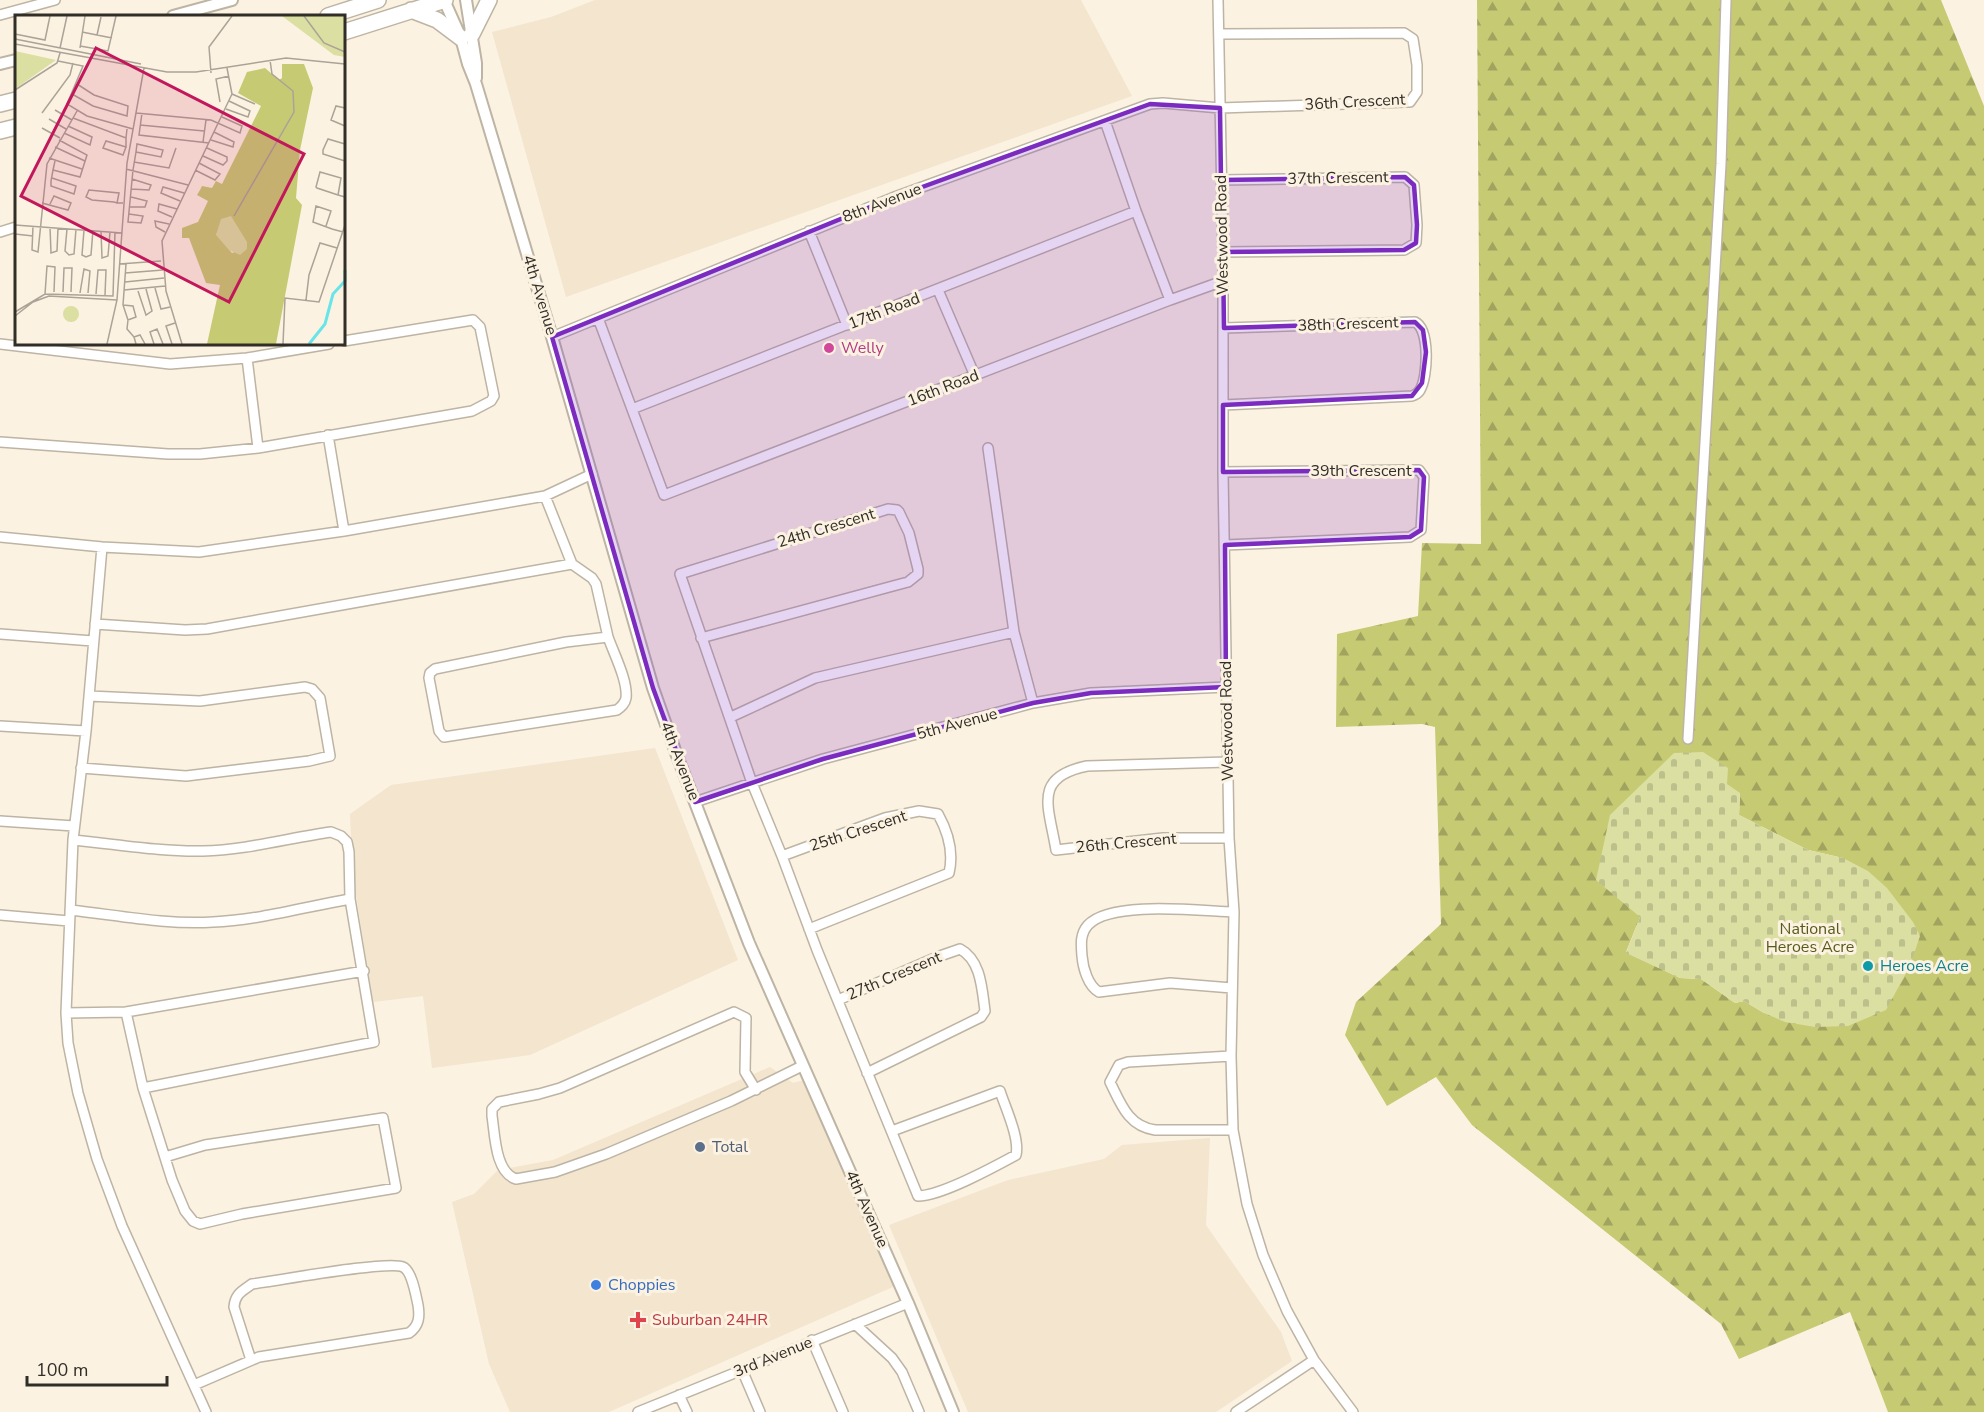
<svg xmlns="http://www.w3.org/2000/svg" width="1984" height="1412" viewBox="0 0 1984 1412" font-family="'Nunito Sans',sans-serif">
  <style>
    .built { fill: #f3e5ce }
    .forest { fill: url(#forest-firs); fill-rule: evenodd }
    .cemetery { fill: url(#cemetery-stones) }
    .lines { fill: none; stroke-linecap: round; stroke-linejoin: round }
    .minor-casing { stroke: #bdb4a4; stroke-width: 12 }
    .tertiary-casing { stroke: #bdb4a4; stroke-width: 14 }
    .trunk-casing { stroke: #bdb4a4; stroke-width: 18 }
    .minor { stroke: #fff; stroke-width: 9 }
    .tertiary { stroke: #fff; stroke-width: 10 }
    .trunk { stroke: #fff; stroke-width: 15 }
    .marked { fill: #7b2cbf; fill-opacity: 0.2; stroke: #7b2cbf; stroke-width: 4.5; stroke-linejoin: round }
    .hotel-dot { fill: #d1479c; stroke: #fcf2e1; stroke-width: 2 }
    .culture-dot { fill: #0f9aa8; stroke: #fcf2e1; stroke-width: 2 }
    .service-dot { fill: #5c6f8a; stroke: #fcf2e1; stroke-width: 2 }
    .shop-dot { fill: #3f7fe0; stroke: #fcf2e1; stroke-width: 2 }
    .health-dot { fill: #e0444e; stroke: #fcf2e1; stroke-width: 2 }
    .labels { text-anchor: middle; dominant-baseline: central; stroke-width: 6; stroke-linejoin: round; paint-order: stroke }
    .street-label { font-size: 16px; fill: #312d27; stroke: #fcf2e1 }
    .hotel-label { font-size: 16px; fill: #b23c85; stroke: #fcf2e1; text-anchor: start }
    .park-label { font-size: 16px; fill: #585a1b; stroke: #fcf2e1 }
    .culture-label { font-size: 16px; fill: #0d838f; stroke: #fcf2e1; text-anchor: start }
    .service-label { font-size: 16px; fill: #4e5e75; stroke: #fcf2e1; text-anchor: start }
    .shop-label { font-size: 16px; fill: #366cbe; stroke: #fcf2e1; text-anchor: start }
    .health-label { font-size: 16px; fill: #be3a42; stroke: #fcf2e1; text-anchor: start }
    .inset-river { fill: none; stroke: #69e5e9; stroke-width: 3 }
    .inset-road { fill: none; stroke: #aba397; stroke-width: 1.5 }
    .view { fill: #c2185b; fill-opacity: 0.15; stroke: #c2185b; stroke-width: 3 }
    .inset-edge { fill: none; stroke: #312d27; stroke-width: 3 }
  </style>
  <defs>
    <pattern id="forest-firs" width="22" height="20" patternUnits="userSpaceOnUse" patternTransform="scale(1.5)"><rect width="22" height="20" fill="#c6ca73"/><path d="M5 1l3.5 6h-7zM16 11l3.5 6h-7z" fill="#a1a45e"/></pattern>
    <pattern id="cemetery-stones" width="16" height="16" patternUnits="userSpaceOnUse" patternTransform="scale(1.5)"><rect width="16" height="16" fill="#dbdfa1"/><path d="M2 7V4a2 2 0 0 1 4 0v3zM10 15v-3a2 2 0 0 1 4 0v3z" fill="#bcc08b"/></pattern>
  </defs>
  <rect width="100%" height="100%" fill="#fcf2e1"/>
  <!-- built -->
  <path class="built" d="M 595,0 L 1081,0 L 1132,96 L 566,297 L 492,32 L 551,17 Z
    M 655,748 L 738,960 L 530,1055 L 432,1068 L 423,996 L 373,1002 L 353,877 L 350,814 L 391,785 Z
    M 770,1067 L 793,1083 L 804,1080 L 895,1286 L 609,1412 L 510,1412 L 489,1364 L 452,1202 L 474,1194 L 498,1170 L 553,1160 Z
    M 1210,1138 L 1206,1225 L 1281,1332 L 1292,1361 L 1216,1412 L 968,1412 L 889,1225 L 1008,1180 L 1104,1159 L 1122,1145 Z"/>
  <!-- forest -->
  <path class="forest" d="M 1477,0 L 1941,0 L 1984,106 L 1984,1412 L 1888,1412 L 1850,1312 L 1739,1359 L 1721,1324 L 1472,1125 L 1436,1077 L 1387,1106 L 1345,1035 L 1356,1002 L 1441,924 L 1435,727 L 1422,724 L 1336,727 L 1337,634 L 1418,616 L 1422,543 L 1481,544 ZM 1740,793 L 1739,815 L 1808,850 L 1843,858 L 1764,1013 L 1744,1001 L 1735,1003 L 1701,979 L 1680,978 L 1626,952 L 1640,917 Z"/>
  <!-- cemetery -->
  <path class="cemetery" d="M 1703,752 L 1728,768 L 1727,784 L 1740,793 L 1739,815 L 1808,850 L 1843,858 L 1868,871 L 1887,888 L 1913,922 L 1920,936 L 1910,966 L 1886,1010 L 1848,1026 L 1815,1027 L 1785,1022 L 1764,1013 L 1744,1001 L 1735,1003 L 1701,979 L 1680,978 L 1626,953 L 1640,917 L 1596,880 L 1610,815 L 1674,753 Z"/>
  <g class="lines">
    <!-- minor casing -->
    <g class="minor-casing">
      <path id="minor" d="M 1218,0 L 1223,252 L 1223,472 L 1229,838 L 1234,912 L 1231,1056 L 1233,1130 L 1247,1204 L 1263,1255 L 1287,1311 L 1314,1360 L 1353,1412
        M 0,15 L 55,0
        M 1105,121 L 1136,211 L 1170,300
        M 1221,180 L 1405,177 L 1414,185 L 1417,225 L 1416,243 L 1404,250 L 1223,252
        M 809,231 L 847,325
        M 0,232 L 16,227
        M 938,290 L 975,376
        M 598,318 L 664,495 L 1170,300 L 1223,281
        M 552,337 L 892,198 L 1150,104 L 1163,103 L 1220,108 L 1406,102 L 1410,102 L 1417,92 L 1417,65 L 1413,39 L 1404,33 L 1219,34
        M 0,344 L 170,364 L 247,358 L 329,344
        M 247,358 L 258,448
        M 1223,405 L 1412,396 C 1416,394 1418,394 1420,390 C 1428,377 1430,329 1415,322 L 1224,328
        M 632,409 L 1136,211
        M 328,435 L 344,531
        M 0,442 L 168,454 L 200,454 L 258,448 L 472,411 L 491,401 L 494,396 L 480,327 L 473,320 L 344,341
        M 1223,472 L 1419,470 L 1424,477 L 1421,530 L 1410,537 L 1225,545
        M 0,537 L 102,547 L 199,552 L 344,531 L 545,496 L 592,474
        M 102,547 L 86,731 L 73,840 L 66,1013 L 68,1043 L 78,1093 L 97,1159 L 122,1226 L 206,1412
        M 572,564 L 592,578 L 596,584 L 608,637 L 566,642 L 435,669 L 430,673 L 429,678 L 439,731 L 444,737 L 617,710 C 621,707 625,704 626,698 C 628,681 614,654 608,637
        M 95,624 L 185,630 L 207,629 L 572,564 L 545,496
        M 1014,632 L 1033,703
        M 0,634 L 93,641
        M 701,638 L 893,586 L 908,582 L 918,574 L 918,569 L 909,533 L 899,512 L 897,510 L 888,509 L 680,574 L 752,783 L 782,856 L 817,950 L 918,1196 C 941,1196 994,1167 1016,1155 C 1020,1138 1005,1107 1000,1091 L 892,1131
        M 731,717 L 815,678 L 1014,632 L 988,448
        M 0,726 L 86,731
        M 1688,739 L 1721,164 L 1726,0
        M 1228,762 L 1087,766 C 1032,777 1049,807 1056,850 L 1163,838 L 1229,838
        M 81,768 L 186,776 L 309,761 L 330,756 L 320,698 L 312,689 L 305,687 L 200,701 L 89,696
        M 695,802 L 823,759 L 1033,703 L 1091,693 L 1226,687
        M 0,821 L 74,826
        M 73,840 C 116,844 160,852 203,851 C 246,850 289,838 331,832 L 341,836 L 347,842 L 349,852 L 350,899 L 374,1042 L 143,1088
        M 782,856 L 885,818 L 919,811 L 938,814 C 948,832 954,852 949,873 L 809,929
        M 70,910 C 117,915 165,925 213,922 C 259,920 305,907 350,899
        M 0,915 L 69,921
        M 1232,988 L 1170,983 L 1099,992 C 1088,986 1083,968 1082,956 C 1081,944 1080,934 1088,925 C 1111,900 1201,911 1234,912
        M 838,1000 L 937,957 L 960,949 C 981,960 982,989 985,1011 L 981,1017 L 867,1073
        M 126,1012 L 143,1088 L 172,1180 L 185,1211 L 193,1221 L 200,1224 L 242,1214 L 396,1188 L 383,1118 L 205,1145 L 165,1157
        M 66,1013 L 126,1012 L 364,971
        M 1231,1056 L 1128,1062 L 1119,1065 L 1110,1082 C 1121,1104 1128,1126 1155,1130 L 1233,1130
        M 756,1090 L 745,1072 L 746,1018 L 734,1012 L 560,1088 L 539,1094 L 499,1102 L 492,1109 L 492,1116 C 495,1135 495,1172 516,1179 L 555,1172 L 606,1154 L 731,1101 L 802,1066
        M 855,1324 L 892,1358 L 902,1372 L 919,1412
        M 812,1340 L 843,1412
        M 742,1370 L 760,1412
        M 194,1385 L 259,1357 L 409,1333 C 419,1326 420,1317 418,1305 C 416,1296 412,1271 403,1267 C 388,1260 277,1281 252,1284 C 242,1291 235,1294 234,1307 L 251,1360
        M 679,1395 L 687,1412
        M 638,1412 L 908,1303
        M 1236,1412 L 1314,1360"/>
    </g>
    <!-- tertiary casing -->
    <g class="tertiary-casing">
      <path id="tertiary" d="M 444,0 L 461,38 L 468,64 L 476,84 L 552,337 L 653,688 L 676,753 L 749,943 L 908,1303 L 953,1412
        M 466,0 L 476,63 L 476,78
        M 173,16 L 232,0
        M 0,64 L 16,60"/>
    </g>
    <!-- trunk casing -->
    <g class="trunk-casing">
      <path id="trunk" d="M 411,10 L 437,20 L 461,38
        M 328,16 L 378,0
        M 344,32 L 445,0
        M 472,34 L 489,0
        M 0,104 L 16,100
        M 0,131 L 16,127"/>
    </g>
    <!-- minor -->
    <use href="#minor" class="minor"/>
    <!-- tertiary -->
    <use href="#tertiary" class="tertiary"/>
    <!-- trunk -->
    <use href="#trunk" class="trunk"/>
  </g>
  <!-- marked area -->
  <path class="marked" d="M 1150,104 L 1220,108 L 1221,180 L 1405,177 L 1414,185 L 1417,225 L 1416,243 L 1404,250 L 1223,252 L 1224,328 L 1415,322 L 1423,330 L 1426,352 L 1422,383 L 1412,396 L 1223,405 L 1223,472 L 1419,470 L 1424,477 L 1421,530 L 1410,537 L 1225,545 L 1226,687 L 1091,693 L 1033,703 L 823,759 L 695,802 L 653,688 L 552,337 L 892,198 Z"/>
  <!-- markers -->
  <circle class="hotel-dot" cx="829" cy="348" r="6"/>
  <circle class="culture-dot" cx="1868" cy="966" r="6"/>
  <circle class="service-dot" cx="700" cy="1147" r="6"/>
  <circle class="shop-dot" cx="596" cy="1285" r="6"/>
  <path class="health-dot" d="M635 1311h6v6h6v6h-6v6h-6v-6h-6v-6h6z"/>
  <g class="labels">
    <!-- street labels -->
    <g class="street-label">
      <text transform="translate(1355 102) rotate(-3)">36th Crescent</text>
      <text transform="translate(1338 178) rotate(-1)">37th Crescent</text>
      <text transform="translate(882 203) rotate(-21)">8th Avenue</text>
      <text transform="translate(1222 235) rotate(-91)">Westwood Road</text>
      <text transform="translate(540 295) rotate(73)">4th Avenue</text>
      <text transform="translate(884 311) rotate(-21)">17th Road</text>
      <text transform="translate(1348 324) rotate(-2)">38th Crescent</text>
      <text transform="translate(943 388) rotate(-21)">16th Road</text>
      <text x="1361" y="471">39th Crescent</text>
      <text transform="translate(826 528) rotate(-17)">24th Crescent</text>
      <text transform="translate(1227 721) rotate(-91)">Westwood Road</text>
      <text transform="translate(957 724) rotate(-15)">5th Avenue</text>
      <text transform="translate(680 761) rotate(69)">4th Avenue</text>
      <text transform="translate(858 831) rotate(-18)">25th Crescent</text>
      <text transform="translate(1126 843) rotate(-5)">26th Crescent</text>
      <text transform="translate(894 976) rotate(-23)">27th Crescent</text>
      <text transform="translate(867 1209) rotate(66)">4th Avenue</text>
      <text transform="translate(773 1357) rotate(-22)">3rd Avenue</text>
    </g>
    <!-- hotel labels -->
    <g class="hotel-label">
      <text x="841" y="348">Welly</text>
    </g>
    <!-- park labels -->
    <g class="park-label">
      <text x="1810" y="929">National<tspan x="1810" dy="18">Heroes Acre</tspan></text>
    </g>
    <!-- culture labels -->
    <g class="culture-label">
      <text x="1880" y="966">Heroes Acre</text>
    </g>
    <!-- service labels -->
    <g class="service-label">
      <text x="712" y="1147">Total</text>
    </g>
    <!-- shop labels -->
    <g class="shop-label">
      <text x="608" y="1285">Choppies</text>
    </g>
    <!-- health labels -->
    <g class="health-label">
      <text x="652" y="1320">Suburban 24HR</text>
    </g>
  </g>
  <!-- overview -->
  <g transform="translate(15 15)">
    <rect width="330" height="330" fill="#fcf2e1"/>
    <path d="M 267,49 L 289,49 L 298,73 L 285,135 L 281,183 L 287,190 L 261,329 L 192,329 L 205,270 L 191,268 L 174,223 L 167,223 L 167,213 L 183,207 L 193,186 L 182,180 L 185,175 L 187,171 L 197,173 L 201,166 L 207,169 L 246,91 L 223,78 L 232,57 L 250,53 L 264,65 L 267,63 ZM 204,217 L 225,219 L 232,232 L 217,238 L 201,219 Z" fill="#c6ca73" fill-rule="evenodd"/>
    <path d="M 0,36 L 41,45 L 0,74 ZM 216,201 L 232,227 L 232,234 L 225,240 L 214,235 L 201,220 L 206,204 Z" fill="#dbdfa1"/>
    <path d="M48 299a8 8 0 1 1 16 0a8 8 0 1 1-16 0Z" fill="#dbdfa1"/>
    <path d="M 267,1 L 330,1 L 330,42 L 319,40 Z" fill="#dbdfa1"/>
    <path class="inset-river" d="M 294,329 L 310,309 L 318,279 L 330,266 L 330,255"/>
    <path class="inset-road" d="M 289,1 L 309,28 L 330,37M 67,17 L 97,23M 0,19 L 30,25 L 35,1M 82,20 L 86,2M 0,24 L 126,49M 0,29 L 152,57 L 181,57 L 271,43 L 330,49M 65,31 L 93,36 L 101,1M 45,33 L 52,1M 65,33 L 70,1M 43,46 L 68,51 L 52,89 L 72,101 L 118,114M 196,58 L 194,32 L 217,1M 0,75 L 42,48 L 45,38M 57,79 L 78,91 L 112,101 L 113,91 L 79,80 L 62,69M 217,79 L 240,89M 205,87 L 201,64 L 214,61M 330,93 L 321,91 L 316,105 L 330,111M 211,94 L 233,102 L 235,96 L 214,86M 40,95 L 57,105M 27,98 L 55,60 L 58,48M 121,98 L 196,105 L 225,118 L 227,111 L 207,102M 127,98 L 124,120 L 194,128M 58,103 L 111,123 L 112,114M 34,104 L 51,114M 125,110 L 189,116M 27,113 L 45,123M 49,118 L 75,130 L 77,122 L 53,111M 196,125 L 218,132 L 219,127 L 199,117M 188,127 L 191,105M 330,129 L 313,124 L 308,135 L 308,139 L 330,146M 40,132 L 70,146M 111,132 L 108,140 L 88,133 L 91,126 L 111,132 L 111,123M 188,141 L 208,150 L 212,146 L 212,142 L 192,133M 34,143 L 67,154M 119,147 L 154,153 L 161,133M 111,154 L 173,170M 38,155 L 65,162 L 72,140 L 44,125M 180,155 L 200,165 L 205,159 L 184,148M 37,163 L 61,171 L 59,179 L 36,171 L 36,166 L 38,155 L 40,146M 116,174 L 134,175 L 136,170 L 117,164M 323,180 L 326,163 L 305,157 L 301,172 L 302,173 L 323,180 L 330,182M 165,186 L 146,178 L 148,172 L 169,178M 27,188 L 53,195 L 56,188 L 39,181 L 35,189M 102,188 L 104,178 L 74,175 L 71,182 L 77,185 L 99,187 L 102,188 L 108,188M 115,192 L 130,192 L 132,186 L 116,182M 114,199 L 128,201 L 126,208 L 113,207 L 118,155 L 121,137 L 122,129 L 148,135 L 146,142 L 121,137M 219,201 L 279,97 L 278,76 L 257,59 L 255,45M 157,202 L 143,196 L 144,189 L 162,194M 0,210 L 107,218M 18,211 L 17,235 L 23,237 L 32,149 L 62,96M 311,211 L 316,196 L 301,191 L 298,207 L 317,214 L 328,217M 35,212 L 36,238 L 42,236 L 43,213M 52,214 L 50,236 L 54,240 L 59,239 L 61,214M 69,215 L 67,240 L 71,242 L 76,240 L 78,215M 86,216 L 87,243 L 93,241 L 95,217M 150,217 L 141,212 L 140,206 L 154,209M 0,219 L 18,221M 104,249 L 146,246M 110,258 L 148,255M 110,267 L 149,263M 140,273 L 146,294 L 155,292M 109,275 L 150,271M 123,276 L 131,300 L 137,296 L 131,274M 48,277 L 49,253 L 57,253 L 56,277M 65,278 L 69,254 L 75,256 L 73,278M 30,279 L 32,251 L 40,252 L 39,277M 81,279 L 83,255 L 91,255 L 90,280M 291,285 L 294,260 L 305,228 L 322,233M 108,290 L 118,291 L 121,302 L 113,305 L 108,290 L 111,249M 0,297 L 30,279 L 98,281 L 100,217M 0,301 L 18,287 L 34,281 L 102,285M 113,305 L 112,314 L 119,322M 92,329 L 102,285 L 112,148 L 129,53M 121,329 L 119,322 L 125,320 L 130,329M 139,329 L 135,317 L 142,314 L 148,329M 157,329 L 151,311 L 160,308M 167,329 L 151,276 L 147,226 L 217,79 L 212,53M 268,329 L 270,283 L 304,287 L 330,210"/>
    <path class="view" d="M 81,33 L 289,139 L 214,287 L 6,181 Z"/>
    <rect width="330" height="330" class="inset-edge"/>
  </g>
  <!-- scale -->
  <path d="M27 1376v9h140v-9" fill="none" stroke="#312d27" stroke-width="3"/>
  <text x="36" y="1376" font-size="18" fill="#312d27" stroke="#fcf2e1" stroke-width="4.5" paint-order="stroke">100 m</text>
</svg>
